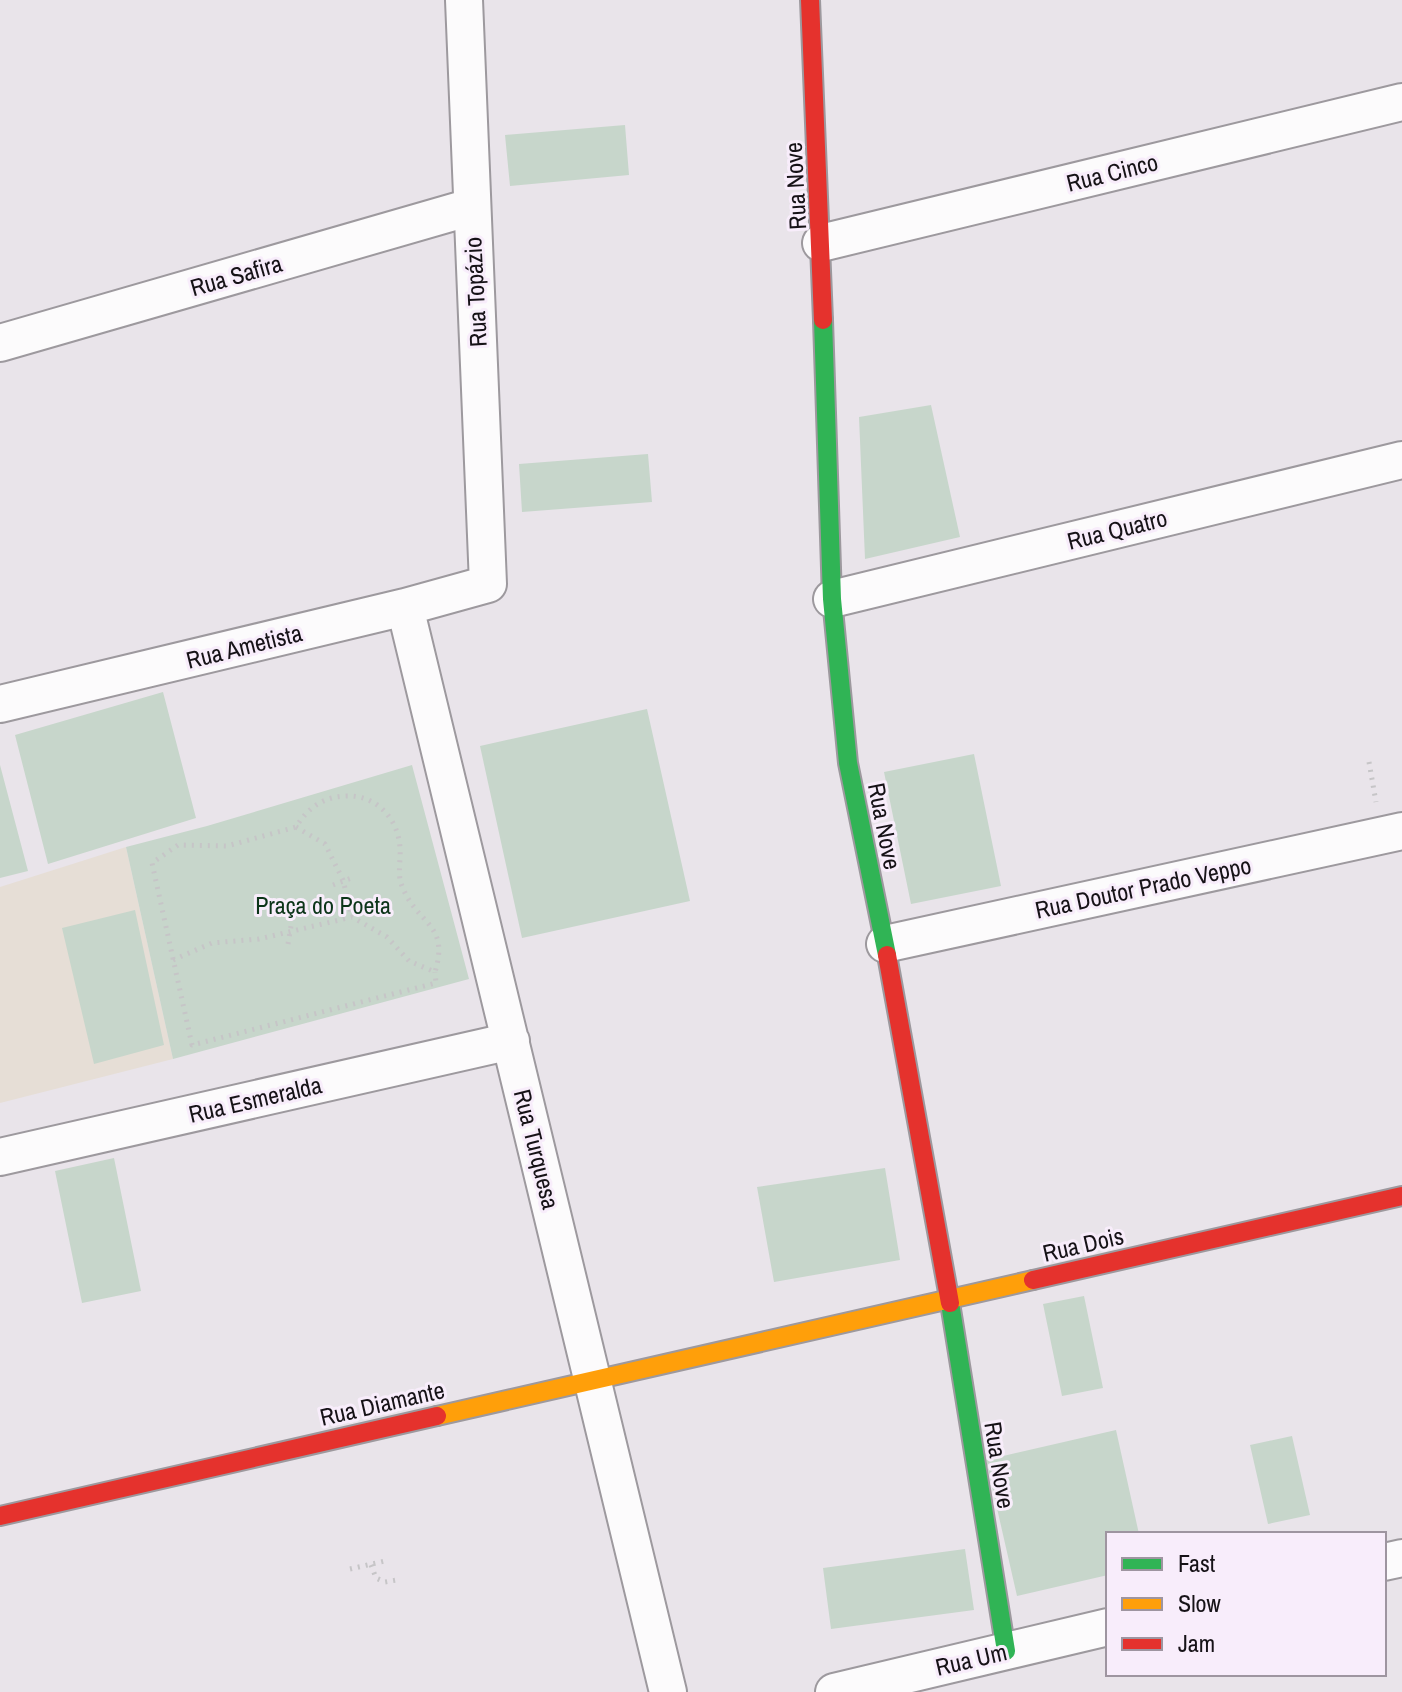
<svg xmlns="http://www.w3.org/2000/svg" width="1402" height="1692" viewBox="0 0 1402 1692" font-family="'Archivo Narrow',sans-serif">
  <style>
    .education { fill: #e6ded6 }
    .green { fill: #c7d6cb }
    .lines { fill: none; stroke-linecap: round; stroke-linejoin: round }
    .street-casing { stroke: #9d999e; stroke-width: 40 }
    .fast-casing { stroke: #9d999e; stroke-width: 22 }
    .slow-casing { stroke: #9d999e; stroke-width: 22 }
    .jam-casing { stroke: #9d999e; stroke-width: 22 }
    .path { stroke: #c6c5c7; stroke-width: 5; stroke-dasharray: 2 6; stroke-linecap: butt }
    .street { stroke: #fcfbfc; stroke-width: 36 }
    .fast { stroke: #30b455; stroke-width: 18 }
    .slow { stroke: #ff9f0a; stroke-width: 18 }
    .jam { stroke: #e5322d; stroke-width: 18 }
    .labels { text-anchor: middle; dominant-baseline: central; stroke-width: 6; stroke-linejoin: round; paint-order: stroke }
    .street-label { font-size: 24px; fill: #161217; stroke: #f8edfb }
    .park-label { font-size: 24px; fill: #0c3519; stroke: #f8edfb }
  </style>
  <rect width="100%" height="100%" fill="#e9e4ea"/>
  <!-- education -->
  <path class="education" d="M 126,847 L 173,1059 L 0,1103 L 0,887 Z"/>
  <!-- green -->
  <path class="green" d="M 625,125 L 629,175 L 510,186 L 505,135 Z
    M 931,405 L 960,537 L 865,559 L 859,417 Z
    M 648,454 L 652,502 L 522,512 L 519,464 Z
    M 163,692 L 196,818 L 48,864 L 15,735 Z
    M 647,709 L 690,901 L 522,938 L 480,746 Z
    M 974,754 L 1001,886 L 911,904 L 884,772 Z
    M 0,765 L 28,871 L 0,878 Z
    M 412,765 L 469,979 L 173,1059 L 126,847 L 207,826 Z
    M 135,910 L 164,1045 L 94,1064 L 62,928 Z
    M 114,1158 L 141,1291 L 82,1303 L 55,1171 Z
    M 885,1168 L 900,1260 L 774,1282 L 757,1187 Z
    M 1084,1296 L 1103,1388 L 1062,1396 L 1043,1304 Z
    M 1116,1430 L 1139,1534 L 1108,1534 L 1108,1575 L 1017,1596 L 986,1460 Z
    M 1292,1436 L 1310,1515 L 1268,1524 L 1250,1445 Z
    M 965,1549 L 974,1610 L 831,1629 L 823,1568 Z"/>
  <g class="lines">
    <!-- street casing -->
    <g class="street-casing">
      <path id="street" d="M 821,243 L 1402,102
        M 0,343 L 471,207
        M 832,599 L 1402,460
        M 405,607 L 668,1692
        M 0,704 L 405,607 L 488,584 L 464,0
        M 885,944 L 1402,831
        M 0,1157 L 511,1041
        M 1384,1562 L 1402,1558
        M 834,1692 L 1108,1627"/>
    </g>
    <!-- fast casing -->
    <g class="fast-casing">
      <path id="fast" d="M 823,320 L 832,599 L 848,763 L 887,955
        M 950,1303 L 1006,1651"/>
    </g>
    <!-- slow casing -->
    <g class="slow-casing">
      <path id="slow" d="M 437,1416 L 1033,1280"/>
    </g>
    <!-- jam casing -->
    <g class="jam-casing">
      <path id="jam" d="M 810,0 L 823,320
        M 887,955 L 950,1303
        M 1033,1280 L 1402,1196
        M 0,1516 L 437,1416"/>
    </g>
    <!-- path -->
    <path class="path" d="M 1369,762 L 1376,802
      M 296,827 L 325,844 L 343,880 L 352,917
      M 333,885 L 354,877
      M 288,944 L 292,920
      M 173,960 L 212,943 L 259,939 L 352,917 L 387,937 L 409,961 L 435,972 C 450,923 417,925 402,886 C 397,875 401,860 400,849 C 399,819 376,794 345,796 C 322,797 307,809 296,827 L 227,846 L 178,845 L 152,863 L 192,1045 L 436,983 L 435,972
      M 371,1565 L 376,1578 L 385,1582 L 397,1580
      M 350,1569 L 385,1561"/>
    <!-- street -->
    <use href="#street" class="street"/>
    <!-- fast -->
    <use href="#fast" class="fast"/>
    <!-- slow -->
    <use href="#slow" class="slow"/>
    <!-- jam -->
    <use href="#jam" class="jam"/>
  </g>
  <g class="labels">
    <!-- street labels -->
    <g class="street-label">
      <text transform="translate(1112 172) rotate(-14)">Rua Cinco</text>
      <text transform="translate(795 186) rotate(-93)">Rua Nove</text>
      <text transform="translate(236 275) rotate(-16)">Rua Safira</text>
      <text transform="translate(475 292) rotate(-93)">Rua Topázio</text>
      <text transform="translate(1117 529) rotate(-14)">Rua Quatro</text>
      <text transform="translate(244 646) rotate(-14)">Rua Ametista</text>
      <text transform="translate(885 826) rotate(79)">Rua Nove</text>
      <text transform="translate(1143 887) rotate(-12)">Rua Doutor Prado Veppo</text>
      <text transform="translate(255 1099) rotate(-13)">Rua Esmeralda</text>
      <text transform="translate(537 1149) rotate(76)">Rua Turquesa</text>
      <text transform="translate(1083 1244) rotate(-13)">Rua Dois</text>
      <text transform="translate(382 1403) rotate(-13)">Rua Diamante</text>
      <text transform="translate(1000 1465) rotate(81)">Rua Nove</text>
      <text transform="translate(971 1659) rotate(-13)">Rua Um</text>
    </g>
    <!-- park labels -->
    <g class="park-label">
      <text x="323" y="905">Praça do Poeta</text>
    </g>
  </g>
  <!-- legend -->
  <rect x="1106" y="1532" width="280" height="144" fill="#f8edfb" stroke="#9e95a0" stroke-width="2"/>
  <rect x="1122" y="1558" width="40" height="12" fill="#30b455" stroke="#9e95a0" stroke-width="2"/>
  <text x="1178" y="1572" font-size="24" fill="#161217">Fast</text>
  <rect x="1122" y="1598" width="40" height="12" fill="#ff9f0a" stroke="#9e95a0" stroke-width="2"/>
  <text x="1178" y="1612" font-size="24" fill="#161217">Slow</text>
  <rect x="1122" y="1638" width="40" height="12" fill="#e5322d" stroke="#9e95a0" stroke-width="2"/>
  <text x="1178" y="1652" font-size="24" fill="#161217">Jam</text>
</svg>
